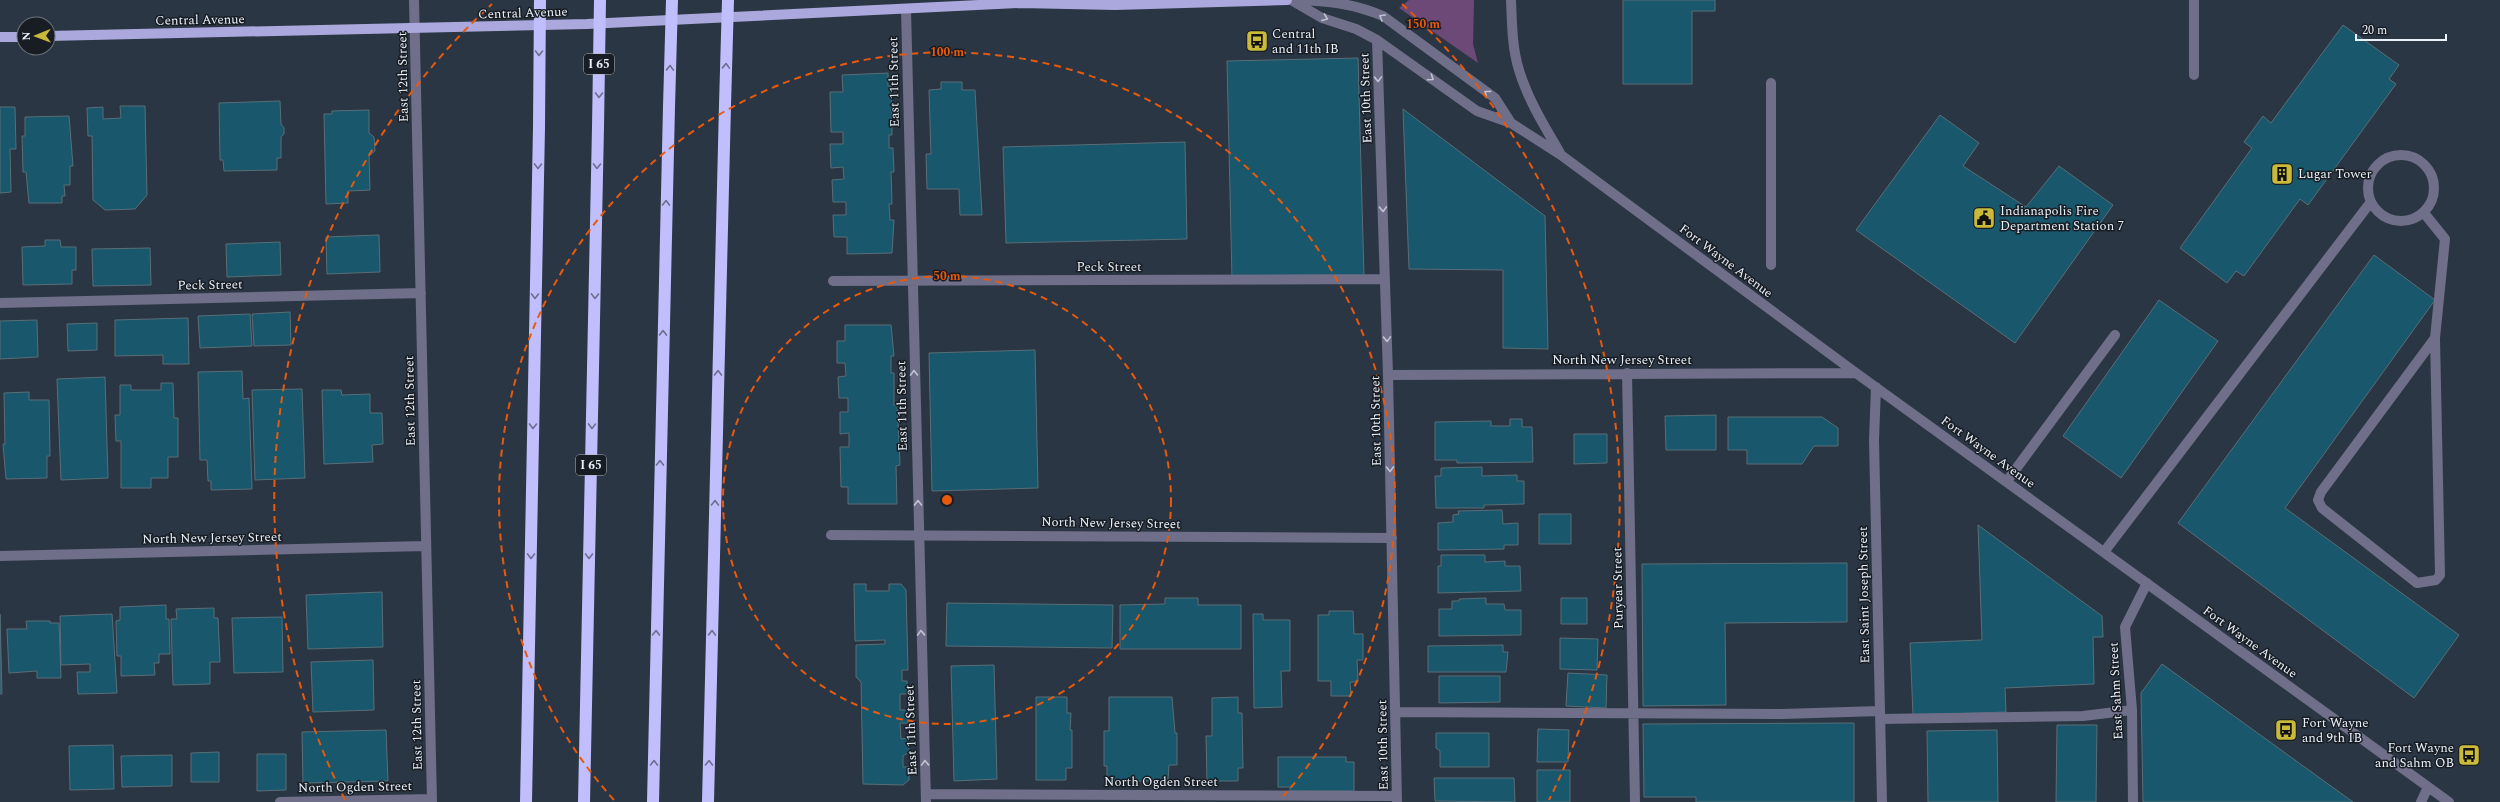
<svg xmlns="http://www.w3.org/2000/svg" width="2500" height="802" viewBox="0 0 2500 802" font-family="Spectral,serif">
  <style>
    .green { fill: #6c4977 }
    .building { fill: #18576c; stroke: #596e77 }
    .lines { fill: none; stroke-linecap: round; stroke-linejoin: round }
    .minor { stroke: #706f89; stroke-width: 10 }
    .major { stroke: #aaa8dc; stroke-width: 10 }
    .highway { stroke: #c1befd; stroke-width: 12 }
    .highway-bridge { stroke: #c1befd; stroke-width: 12 }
    .oneway { stroke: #bfc4d2 }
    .oneway2 { stroke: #6c6e90 }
    .ring { fill: none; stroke: #e8590c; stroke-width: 2; stroke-dasharray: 7 5 }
    .labels { text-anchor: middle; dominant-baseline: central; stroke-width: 3; stroke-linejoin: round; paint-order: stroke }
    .shield { fill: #181d23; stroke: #abb1ba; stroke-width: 1 }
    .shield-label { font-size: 12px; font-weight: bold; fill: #eaf1fa }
    .street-label { font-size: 13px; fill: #eaf1fa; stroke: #181d23 }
    .poi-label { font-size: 13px; fill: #eaf1fa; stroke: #181d23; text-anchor: start }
    .centre { fill: #e8590c; stroke: #181d23; stroke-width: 2 }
    .ring-label { font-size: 12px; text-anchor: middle; font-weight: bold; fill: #e8590c; stroke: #181d23; stroke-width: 3; stroke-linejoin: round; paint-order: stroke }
  </style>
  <rect width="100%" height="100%" fill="#2b3644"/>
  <!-- green -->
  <path class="green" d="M 1409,0 L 1474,0 L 1473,44 L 1478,63 L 1399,8 Z"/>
  <!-- building -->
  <path class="building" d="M 1623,0 L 1715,0 L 1715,11 L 1692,11 L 1692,84 L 1623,84 Z
    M 2343,25 L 2399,65 L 2389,79 L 2396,84 L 2308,205 L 2300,199 L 2244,276 L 2236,271 L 2227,283 L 2180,248 L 2252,148 L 2244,142 L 2263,116 L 2271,123 Z
    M 1358,58 L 1364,276 L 1232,279 L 1227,61 Z
    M 888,73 L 888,86 L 891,86 L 892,135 L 889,135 L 889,148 L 893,148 L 894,172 L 891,172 L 892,204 L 889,204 L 890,220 L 894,220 L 892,253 L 847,254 L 847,237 L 834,237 L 833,215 L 846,215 L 846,202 L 833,202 L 832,180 L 844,179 L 843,167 L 831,168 L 830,144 L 843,144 L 843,132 L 831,132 L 830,92 L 843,92 L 842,75 Z
    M 941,82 L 962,82 L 962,90 L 975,90 L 982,215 L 960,215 L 959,189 L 927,189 L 926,154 L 931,154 L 929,90 L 941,89 Z
    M 280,101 L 281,124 L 284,128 L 284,134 L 281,137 L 281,158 L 277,158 L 277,170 L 224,171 L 223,160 L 220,160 L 219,103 Z
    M 120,106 L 145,106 L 147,195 L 135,209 L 105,210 L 93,200 L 92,136 L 88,136 L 87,108 L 103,107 L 103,119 L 121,118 Z
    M 0,107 L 15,107 L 16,149 L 10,149 L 11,192 L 0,193 Z
    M 1403,109 L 1545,216 L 1548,349 L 1503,348 L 1503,270 L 1409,269 Z
    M 369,110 L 369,133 L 374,137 L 375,151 L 369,156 L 370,190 L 348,191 L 348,203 L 326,204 L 324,114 L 332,114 L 332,111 Z
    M 1940,115 L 1979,143 L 1963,166 L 2026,207 L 2059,166 L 2113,205 L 2015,343 L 1856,230 Z
    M 69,116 L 73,166 L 70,166 L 70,185 L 64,185 L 65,196 L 62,196 L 62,203 L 29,203 L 26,172 L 23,172 L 22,136 L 25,136 L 25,117 Z
    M 1185,142 L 1187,239 L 1006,243 L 1003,147 Z
    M 379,235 L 380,272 L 327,274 L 326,237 Z
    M 45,240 L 60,240 L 61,247 L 76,247 L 76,270 L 72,270 L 72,284 L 23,285 L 22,247 L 45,246 Z
    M 280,242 L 281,275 L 227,277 L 226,244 Z
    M 150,248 L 151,285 L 93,286 L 92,249 Z
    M 2374,255 L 2435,300 L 2285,508 L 2459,635 L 2414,698 L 2178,523 Z
    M 2159,300 L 2218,341 L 2121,478 L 2063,436 Z
    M 290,312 L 291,345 L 254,346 L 252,314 Z
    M 250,314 L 252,346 L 200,348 L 198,316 Z
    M 188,318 L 189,364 L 163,364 L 163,355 L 115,356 L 115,320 Z
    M 37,320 L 38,357 L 0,359 L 0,321 Z
    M 97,323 L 97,350 L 68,351 L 67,324 Z
    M 845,325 L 891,325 L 894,356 L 891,356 L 891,373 L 894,373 L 894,405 L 897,405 L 899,438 L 900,465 L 896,466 L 897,504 L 848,504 L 848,487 L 841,487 L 840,447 L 849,447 L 849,433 L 840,434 L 840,412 L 848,412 L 848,398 L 839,398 L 838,377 L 846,376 L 845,363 L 837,363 L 837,341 L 845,341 Z
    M 1035,350 L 1038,488 L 932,491 L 929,353 Z
    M 242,371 L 243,399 L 249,398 L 252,489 L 211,490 L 211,481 L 208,481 L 207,460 L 200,460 L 198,372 Z
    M 105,377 L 108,478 L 61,480 L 57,379 Z
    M 161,383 L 173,383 L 174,418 L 178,418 L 178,457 L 168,457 L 168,478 L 151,478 L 151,488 L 121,488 L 121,441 L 116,441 L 115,415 L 120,415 L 120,385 L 131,385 L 131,390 L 161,390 Z
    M 302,389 L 305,478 L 255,480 L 252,390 Z
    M 322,390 L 341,390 L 342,395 L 370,394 L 370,413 L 382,413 L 383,444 L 372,445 L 373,462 L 324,464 Z
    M 29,392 L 29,400 L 49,400 L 50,456 L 47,456 L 47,478 L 6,479 L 3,444 L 5,444 L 4,393 Z
    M 1716,415 L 1716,450 L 1666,450 L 1665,416 Z
    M 1728,417 L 1822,417 L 1838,428 L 1838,446 L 1814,446 L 1802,464 L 1747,464 L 1747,450 L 1728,450 Z
    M 1510,419 L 1522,419 L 1522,427 L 1532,427 L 1533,462 L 1457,463 L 1457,460 L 1435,460 L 1435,422 L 1491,421 L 1491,426 L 1510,426 Z
    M 1574,434 L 1607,434 L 1607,463 L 1574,464 Z
    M 1482,467 L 1482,476 L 1517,475 L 1517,481 L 1524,481 L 1524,504 L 1484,505 L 1484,508 L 1436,508 L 1435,476 L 1441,476 L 1441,468 Z
    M 1502,510 L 1503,524 L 1518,523 L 1518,545 L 1504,545 L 1504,549 L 1438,550 L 1438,523 L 1453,522 L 1453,515 L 1459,514 L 1458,511 Z
    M 1539,514 L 1571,514 L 1571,544 L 1539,544 Z
    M 1978,525 L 2102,616 L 2103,637 L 2093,637 L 2094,684 L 2005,688 L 2006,712 L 1913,715 L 1910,643 L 1982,640 Z
    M 1441,555 L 1485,555 L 1485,562 L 1505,561 L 1505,566 L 1520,566 L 1521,591 L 1438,593 L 1438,566 L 1441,566 Z
    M 1847,563 L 1847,622 L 1725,623 L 1726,705 L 1643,706 L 1642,564 Z
    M 854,584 L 866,584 L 866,591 L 889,591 L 889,584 L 901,584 L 906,590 L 908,670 L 902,670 L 902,681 L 907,681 L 907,694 L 900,694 L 900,710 L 908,710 L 908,723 L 900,723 L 901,739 L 909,738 L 909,752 L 903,756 L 903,767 L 909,767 L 909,780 L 903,785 L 863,784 L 861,682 L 856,677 L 856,645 L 885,644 L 885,640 L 855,641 Z
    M 382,592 L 383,647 L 308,649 L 306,595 Z
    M 1165,598 L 1198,598 L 1198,605 L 1241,605 L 1241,649 L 1120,649 L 1120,605 L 1165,604 Z
    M 1486,598 L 1486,604 L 1504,604 L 1505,610 L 1521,610 L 1521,635 L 1439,636 L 1439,609 L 1452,609 L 1452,601 L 1459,601 L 1459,599 Z
    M 1561,598 L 1587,598 L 1587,624 L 1561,624 Z
    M 947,603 L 1113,605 L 1112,648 L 946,646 Z
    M 166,605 L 166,619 L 169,619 L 170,654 L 159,654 L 159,663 L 154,663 L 155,675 L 121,676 L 121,656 L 117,656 L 116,621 L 120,620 L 120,607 Z
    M 214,608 L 214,618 L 218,618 L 220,662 L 210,662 L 210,684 L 173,685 L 171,619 L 177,619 L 176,609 Z
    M 1329,611 L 1353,611 L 1354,634 L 1363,634 L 1363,660 L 1357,660 L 1358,682 L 1350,682 L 1351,696 L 1331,696 L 1331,681 L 1318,681 L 1318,615 L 1329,615 Z
    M 0,614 L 2,694 L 0,694 Z
    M 112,614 L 117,693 L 78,694 L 77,672 L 90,672 L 90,664 L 61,665 L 60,616 Z
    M 1253,614 L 1263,614 L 1263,620 L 1290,620 L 1290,671 L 1281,671 L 1282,707 L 1254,708 Z
    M 282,617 L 283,672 L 234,673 L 232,618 Z
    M 26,621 L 50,621 L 50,623 L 59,623 L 61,678 L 37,678 L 37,671 L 9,673 L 7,629 L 27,629 Z
    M 1560,638 L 1598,639 L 1597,670 L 1560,669 Z
    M 1503,645 L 1503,652 L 1508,652 L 1506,672 L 1428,672 L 1428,646 Z
    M 373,660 L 374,710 L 313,712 L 311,662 Z
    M 2162,664 L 2353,802 L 2143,802 L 2141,693 Z
    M 994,665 L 997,779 L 954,781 L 951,666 Z
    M 1568,673 L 1607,675 L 1606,708 L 1566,706 Z
    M 1439,676 L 1500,676 L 1500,702 L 1439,703 Z
    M 1036,697 L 1067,697 L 1067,713 L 1071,713 L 1070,730 L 1072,730 L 1072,768 L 1066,768 L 1066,780 L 1036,780 Z
    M 1109,697 L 1172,697 L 1175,733 L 1177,733 L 1177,765 L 1169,765 L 1168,781 L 1107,781 L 1107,766 L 1104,766 L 1104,731 L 1109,731 Z
    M 1238,697 L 1238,713 L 1242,713 L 1243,768 L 1238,768 L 1238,781 L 1207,781 L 1206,736 L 1212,736 L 1212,698 Z
    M 1854,723 L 1854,802 L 1696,802 L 1696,797 L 1644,797 L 1643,724 Z
    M 2057,725 L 2097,725 L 2096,802 L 2056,802 Z
    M 1538,729 L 1569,730 L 1568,762 L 1537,762 Z
    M 386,730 L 388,781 L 303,783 L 302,732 Z
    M 1997,730 L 1998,802 L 1928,802 L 1927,731 Z
    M 1436,733 L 1489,733 L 1489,767 L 1440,767 L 1440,751 L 1436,748 Z
    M 113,745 L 114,789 L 70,790 L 69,746 Z
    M 219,752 L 219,782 L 191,782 L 191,753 Z
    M 257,754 L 286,754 L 286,790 L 257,791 Z
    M 172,755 L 172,786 L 122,787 L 121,756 Z
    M 1278,757 L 1346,757 L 1346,762 L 1354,762 L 1354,791 L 1290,791 L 1290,787 L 1278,787 Z
    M 1537,770 L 1570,770 L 1570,802 L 1537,802 Z
    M 1434,778 L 1514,778 L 1515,802 L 1435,801 Z"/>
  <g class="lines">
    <!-- minor -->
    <path class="minor" d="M 414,0 L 432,802
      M 1291,0 L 1322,18 L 1356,29 L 1377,40 L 1477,111 L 1511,123 L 1561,155 L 1856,373 L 2449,802
      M 1295,0 C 1328,1 1352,3 1383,16 L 1495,98 L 1511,123
      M 1511,0 C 1512,23 1512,48 1519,70 C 1528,100 1545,127 1560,153
      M 906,9 L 926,802
      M 1377,40 L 1388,375 L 1397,802
      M 2194,75 L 2194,0
      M 1771,83 L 1771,265
      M2368 188a33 33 0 1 1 66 0a33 33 0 1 1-66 0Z
      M 2424,213 L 2445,239 L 2435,338 L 2440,575 L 2436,580 L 2417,583 L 2322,508 L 2318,500 L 2321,492 L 2435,338
      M 833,281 L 1385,279
      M 0,303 L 421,293
      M 1627,373 L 1635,802
      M 1388,375 L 1856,373
      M 1876,387 L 1874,440 L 1882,802
      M 2007,481 L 2115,335
      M 831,535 L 1392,538
      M 2104,552 L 2370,203
      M 0,556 L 425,546
      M 1395,712 L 1782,714 L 1880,711
      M 1880,719 L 2083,716 L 2132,710
      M 926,794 L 1397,796
      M 280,802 L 432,799
      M 2133,802 L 2132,710 L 2125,627 L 2147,583
      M 2421,802 L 2428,787"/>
    <!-- major -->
    <path class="major" d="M 48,36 L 587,24 L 1020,3 L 1115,5 L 1287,0
      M 0,37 L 24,37"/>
    <!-- highway -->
    <path class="highway" d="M 526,802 L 539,127
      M 584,802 L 598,127
      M 653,802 L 669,107
      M 708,802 L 725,105"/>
    <!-- highway-bridge -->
    <path class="highway-bridge" d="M 725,105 L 728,0
      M 669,107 L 672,0
      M 539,127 L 540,0
      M 598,127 L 600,0"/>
  </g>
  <!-- one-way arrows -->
  <defs><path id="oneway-chevron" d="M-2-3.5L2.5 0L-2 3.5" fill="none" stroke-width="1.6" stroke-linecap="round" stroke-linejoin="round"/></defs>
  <g class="oneway">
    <use href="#oneway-chevron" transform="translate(1382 17) rotate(-150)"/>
    <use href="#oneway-chevron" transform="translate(1325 18) rotate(21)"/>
    <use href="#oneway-chevron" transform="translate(1431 78) rotate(35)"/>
    <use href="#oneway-chevron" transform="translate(1378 79) rotate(88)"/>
    <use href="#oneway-chevron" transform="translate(1487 93) rotate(-144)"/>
    <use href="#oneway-chevron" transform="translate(1383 209) rotate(88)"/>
    <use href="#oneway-chevron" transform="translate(1387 339) rotate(88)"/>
    <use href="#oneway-chevron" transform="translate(914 373) rotate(-91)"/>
    <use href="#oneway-chevron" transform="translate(1390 469) rotate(89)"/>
    <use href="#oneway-chevron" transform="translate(918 503) rotate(-91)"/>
    <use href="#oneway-chevron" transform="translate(921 633) rotate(-92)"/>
    <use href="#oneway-chevron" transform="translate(925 763) rotate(-92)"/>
  </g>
  <g class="oneway2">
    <use href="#oneway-chevron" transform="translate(539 53) rotate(91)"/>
    <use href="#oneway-chevron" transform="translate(726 66) rotate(-88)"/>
    <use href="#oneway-chevron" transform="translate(670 68) rotate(-88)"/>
    <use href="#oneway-chevron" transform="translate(599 95) rotate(91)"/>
    <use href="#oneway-chevron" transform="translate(538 166) rotate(91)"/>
    <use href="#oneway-chevron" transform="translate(597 166) rotate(91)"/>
    <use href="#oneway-chevron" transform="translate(666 203) rotate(-89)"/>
    <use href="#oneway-chevron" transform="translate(535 296) rotate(91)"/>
    <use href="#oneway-chevron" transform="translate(595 296) rotate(91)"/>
    <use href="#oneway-chevron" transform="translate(663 333) rotate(-89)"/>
    <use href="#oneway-chevron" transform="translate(718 373) rotate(-89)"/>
    <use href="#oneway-chevron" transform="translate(533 426) rotate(91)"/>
    <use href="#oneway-chevron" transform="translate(592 426) rotate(91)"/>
    <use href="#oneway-chevron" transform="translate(660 463) rotate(-89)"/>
    <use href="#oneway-chevron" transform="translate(715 503) rotate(-89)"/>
    <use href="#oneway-chevron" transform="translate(531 556) rotate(91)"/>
    <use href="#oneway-chevron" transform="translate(589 556) rotate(91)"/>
    <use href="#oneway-chevron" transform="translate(656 633) rotate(-89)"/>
    <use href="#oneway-chevron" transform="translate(712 633) rotate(-89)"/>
    <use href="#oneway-chevron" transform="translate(654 763) rotate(-89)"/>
    <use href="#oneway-chevron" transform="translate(709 763) rotate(-89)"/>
  </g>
  <!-- distance rings -->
  <g class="ring">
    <circle cx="947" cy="500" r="224"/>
    <path d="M614 800A448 448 0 1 1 1280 800"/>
    <path d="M345 800A673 673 0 0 1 492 4M1402 4A673 673 0 0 1 1549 800"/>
  </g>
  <!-- icons -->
  <defs>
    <g id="bus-square" transform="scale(1.15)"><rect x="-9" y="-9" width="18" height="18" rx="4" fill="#caba39" stroke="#181d23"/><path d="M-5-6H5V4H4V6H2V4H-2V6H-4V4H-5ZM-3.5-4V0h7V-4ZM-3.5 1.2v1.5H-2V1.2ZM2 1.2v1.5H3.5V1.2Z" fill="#111"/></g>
    <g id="building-square" transform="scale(1.15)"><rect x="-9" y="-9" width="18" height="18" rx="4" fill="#caba39" stroke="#181d23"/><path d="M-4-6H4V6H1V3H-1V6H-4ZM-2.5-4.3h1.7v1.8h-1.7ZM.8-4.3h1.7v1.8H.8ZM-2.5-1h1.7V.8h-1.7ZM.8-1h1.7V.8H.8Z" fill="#111"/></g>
    <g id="civic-square" transform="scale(1.15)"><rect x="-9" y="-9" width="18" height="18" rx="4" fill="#caba39" stroke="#181d23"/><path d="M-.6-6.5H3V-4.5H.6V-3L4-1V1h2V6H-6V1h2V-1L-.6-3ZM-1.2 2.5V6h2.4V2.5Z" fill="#111"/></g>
  </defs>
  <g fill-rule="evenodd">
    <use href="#bus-square" x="1257" y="41"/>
    <use href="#building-square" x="2282" y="174"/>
    <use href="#civic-square" x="1984" y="218"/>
    <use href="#bus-square" x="2286" y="730"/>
    <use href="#bus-square" x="2469" y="755"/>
  </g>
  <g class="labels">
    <!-- shield labels -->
    <g class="shield">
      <rect x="584" y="54" width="30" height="20" rx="3"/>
      <rect x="576" y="455" width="30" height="20" rx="3"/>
    </g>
    <g class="shield-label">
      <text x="599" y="64">I 65</text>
      <text x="591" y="465">I 65</text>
    </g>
    <!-- street labels -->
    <g class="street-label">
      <text transform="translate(523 13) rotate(-2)">Central Avenue</text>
      <text transform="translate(200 20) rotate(-1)">Central Avenue</text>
      <text transform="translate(403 77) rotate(-91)">East 12th Street</text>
      <text transform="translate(894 82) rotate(-91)">East 11th Street</text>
      <text transform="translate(1366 98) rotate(-92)">East 10th Street</text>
      <text transform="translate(1726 261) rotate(37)">Fort Wayne Avenue</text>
      <text x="1109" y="267">Peck Street</text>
      <text transform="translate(210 285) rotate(-1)">Peck Street</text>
      <text x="1622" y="360">North New Jersey Street</text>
      <text transform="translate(410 401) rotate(-91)">East 12th Street</text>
      <text transform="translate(902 406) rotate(-91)">East 11th Street</text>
      <text transform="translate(1376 421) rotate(-91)">East 10th Street</text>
      <text transform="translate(1988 452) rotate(36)">Fort Wayne Avenue</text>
      <text transform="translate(1111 523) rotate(1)">North New Jersey Street</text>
      <text transform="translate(212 538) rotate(-1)">North New Jersey Street</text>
      <text transform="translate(1618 588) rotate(-91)">Puryear Street</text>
      <text transform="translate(1864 595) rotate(-91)">East Saint Joseph Street</text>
      <text transform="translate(2250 642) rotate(36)">Fort Wayne Avenue</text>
      <text transform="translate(2116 691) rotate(-93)">East Sahm Street</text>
      <text transform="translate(417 725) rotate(-91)">East 12th Street</text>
      <text transform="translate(911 730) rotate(-92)">East 11th Street</text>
      <text transform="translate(1383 745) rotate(-91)">East 10th Street</text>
      <text x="1161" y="782">North Ogden Street</text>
      <text transform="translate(355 787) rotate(-1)">North Ogden Street</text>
    </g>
    <!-- poi labels -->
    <g class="poi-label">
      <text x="1272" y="34">Central<tspan x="1272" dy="15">and 11th IB</tspan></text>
      <text x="2298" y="174">Lugar Tower</text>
      <text x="2000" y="211">Indianapolis Fire<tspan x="2000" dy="15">Department Station 7</tspan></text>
      <text x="2302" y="723">Fort Wayne<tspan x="2302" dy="15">and 9th IB</tspan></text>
      <text x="2454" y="748" text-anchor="end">Fort Wayne<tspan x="2454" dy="15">and Sahm OB</tspan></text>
    </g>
  </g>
  <circle cx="947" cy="500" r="6" class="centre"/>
  <g class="ring-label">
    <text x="1423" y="28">150 m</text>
    <text x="947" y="56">100 m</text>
    <text x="947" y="280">50 m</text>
  </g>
  <!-- north arrow -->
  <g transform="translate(36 36) rotate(269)"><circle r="19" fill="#181d23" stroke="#6c7279"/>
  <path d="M0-3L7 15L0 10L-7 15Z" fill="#caba39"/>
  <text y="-6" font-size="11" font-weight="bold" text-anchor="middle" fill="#eaf1fa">N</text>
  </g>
  <!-- scale -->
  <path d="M2356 34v6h90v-6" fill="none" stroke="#eaf1fa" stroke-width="2"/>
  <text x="2362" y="34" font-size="12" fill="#eaf1fa" stroke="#181d23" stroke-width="3" paint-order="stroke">20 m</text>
</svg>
